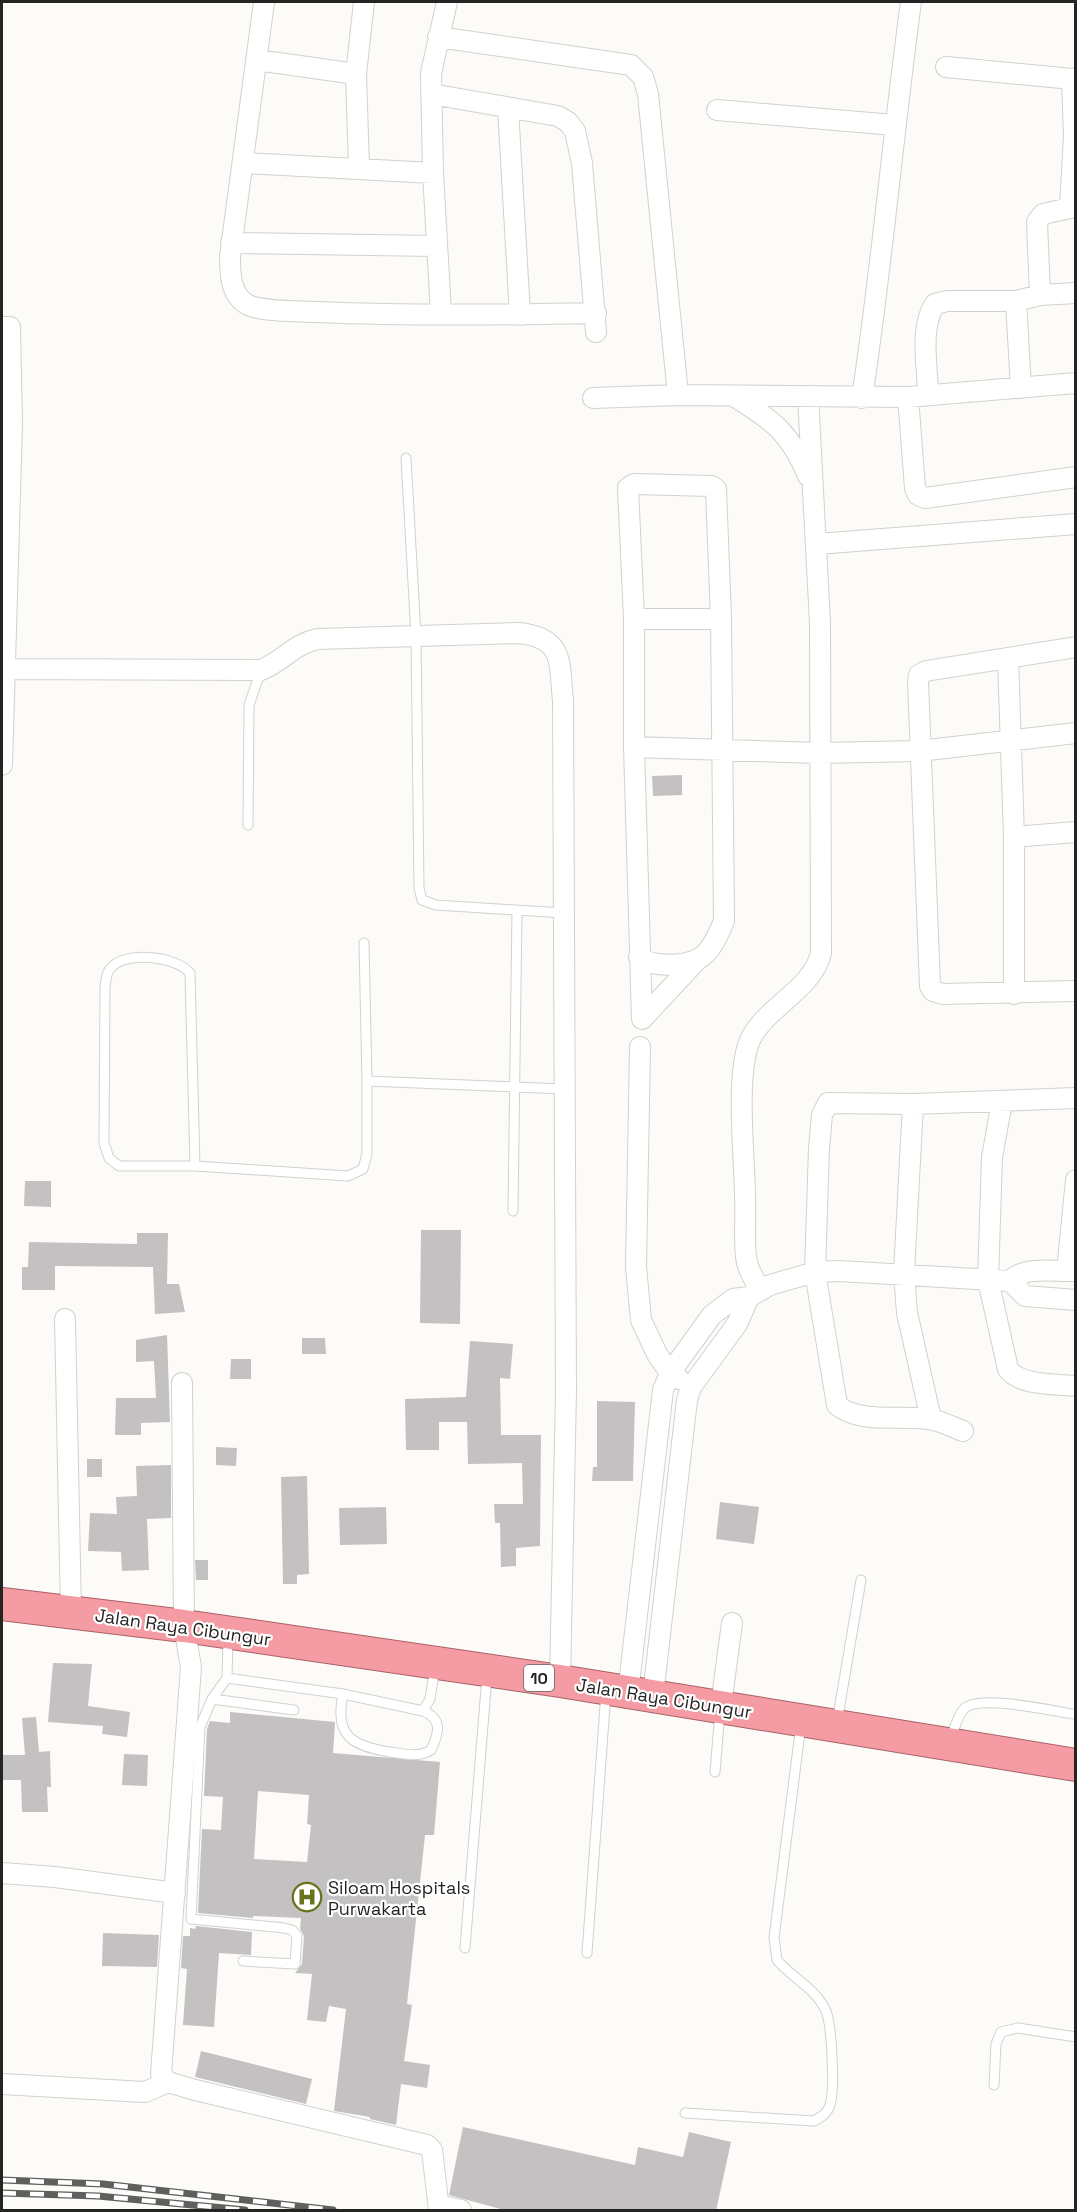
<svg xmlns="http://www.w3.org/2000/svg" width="1077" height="2212" viewBox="0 0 1077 2212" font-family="'Space Grotesk',sans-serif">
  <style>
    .building { fill: #c4c1c3; fill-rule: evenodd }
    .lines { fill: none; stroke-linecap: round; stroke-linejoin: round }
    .service-casing { stroke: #d2d1ce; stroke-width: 11 }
    .minor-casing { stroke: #d2d1ce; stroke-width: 22 }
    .trunk-casing { stroke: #aa6167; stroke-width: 34 }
    .service { stroke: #fff; stroke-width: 9 }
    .minor { stroke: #fff; stroke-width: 20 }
    .trunk { stroke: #f49ba3; stroke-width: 32 }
    .rail-casing { stroke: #5f5f5d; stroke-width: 7 }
    .rail { stroke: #fff; stroke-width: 4.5; stroke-dasharray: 14; stroke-linecap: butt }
    .labels { text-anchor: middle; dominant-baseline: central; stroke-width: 4.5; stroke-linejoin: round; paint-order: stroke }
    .shield { fill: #fff; stroke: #666665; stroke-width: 1.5 }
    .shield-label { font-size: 16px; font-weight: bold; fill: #242423 }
    .street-label { font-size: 18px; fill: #242423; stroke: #fff }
    .poi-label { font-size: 18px; fill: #242423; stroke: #fff; text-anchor: start }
  </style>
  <rect width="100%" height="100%" fill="#fdfbf8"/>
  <!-- building -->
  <path class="building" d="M 682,775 L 682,795 L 653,796 L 652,776 Z
    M 25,1181 L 51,1181 L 51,1207 L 24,1206 Z
    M 421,1230 L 461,1230 L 460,1324 L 420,1323 Z
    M 137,1233 L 168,1233 L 167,1284 L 179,1284 L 185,1312 L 155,1314 L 153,1267 L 55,1266 L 55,1290 L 22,1290 L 22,1267 L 28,1267 L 29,1242 L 137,1244 Z
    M 167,1335 L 170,1422 L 141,1423 L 141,1435 L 115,1435 L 116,1398 L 156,1398 L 154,1361 L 136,1362 L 136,1340 Z
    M 302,1338 L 325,1338 L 326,1354 L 302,1354 Z
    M 470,1341 L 513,1344 L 510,1379 L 500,1378 L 501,1435 L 541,1435 L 540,1546 L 516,1548 L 516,1566 L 501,1567 L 500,1523 L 495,1523 L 494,1504 L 523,1504 L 522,1463 L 468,1464 L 467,1422 L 439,1422 L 439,1450 L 406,1450 L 405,1399 L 466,1397 Z
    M 231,1359 L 251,1359 L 251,1379 L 230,1379 Z
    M 597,1401 L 635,1402 L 633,1481 L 592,1481 L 593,1467 L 597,1467 Z
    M 216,1447 L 237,1448 L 236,1466 L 216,1465 Z
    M 87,1459 L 102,1459 L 102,1477 L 87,1477 Z
    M 171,1465 L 171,1518 L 147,1519 L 149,1570 L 122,1571 L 121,1552 L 88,1551 L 90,1513 L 117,1514 L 116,1497 L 137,1496 L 136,1466 Z
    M 307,1476 L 309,1574 L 297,1575 L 297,1584 L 283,1584 L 281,1477 Z
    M 720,1502 L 759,1507 L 754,1544 L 716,1539 Z
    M 386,1507 L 387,1544 L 340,1545 L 339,1508 Z
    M 195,1560 L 208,1560 L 208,1580 L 196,1580 Z
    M 53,1663 L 92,1664 L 88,1706 L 130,1712 L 127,1737 L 102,1734 L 103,1726 L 48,1722 Z
    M 230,1712 L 335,1722 L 333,1753 L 440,1762 L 434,1835 L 425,1835 L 407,2004 L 412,2005 L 404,2061 L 430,2065 L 427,2088 L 401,2084 L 396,2125 L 370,2119 L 370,2117 L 334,2111 L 346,2009 L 329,2006 L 326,2022 L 307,2020 L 312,1974 L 295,1973 L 302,1964 L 304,1936 L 300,1929 L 301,1918 L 253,1916 L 253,1918 L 198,1913 L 202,1829 L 221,1830 L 223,1797 L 204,1796 L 207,1729 L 210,1721 L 230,1723 ZM 258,1791 L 309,1795 L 307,1824 L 311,1825 L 307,1862 L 254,1859 Z
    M 36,1717 L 39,1752 L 50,1751 L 51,1787 L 47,1787 L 48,1812 L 22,1812 L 21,1780 L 2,1780 L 2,1755 L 25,1755 L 22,1718 Z
    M 124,1754 L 148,1755 L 147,1786 L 122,1785 Z
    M 196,1926 L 252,1932 L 251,1955 L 219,1953 L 214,2027 L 183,2025 L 187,1969 L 181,1968 L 183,1936 L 190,1936 L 190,1928 L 195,1929 Z
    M 103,1933 L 159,1935 L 157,1967 L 102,1966 Z
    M 201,2051 L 312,2079 L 306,2104 L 195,2077 Z
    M 463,2127 L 635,2165 L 638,2147 L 683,2157 L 689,2132 L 731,2142 L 716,2211 L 508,2211 L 449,2195 Z"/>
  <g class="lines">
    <!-- service casing -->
    <g class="service-casing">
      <path id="service" d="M 406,458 L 416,636 L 419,888 L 422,900 L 436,905 L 563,913
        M 248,825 L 249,705 L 261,670
        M 364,943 L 367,1081 L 565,1089
        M 195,1166 L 190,973 C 176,956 124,950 110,969 C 106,973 106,982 105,987 L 104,1143 L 109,1158 L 119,1166 L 195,1166 L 348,1176 L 363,1169 L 367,1154 L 367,1081
        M 513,1211 L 517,911
        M 228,1638 L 227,1678 L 343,1694 L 423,1711 C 443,1719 439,1733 431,1750 C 418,1758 405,1754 390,1752 C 352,1746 334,1736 343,1694
        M 227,1678 L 212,1699 L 200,1727 L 191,1919 L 284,1928 L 292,1930 L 297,1936 L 295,1964 L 243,1961
        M 212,1699 L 294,1710
        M 423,1711 L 430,1699 L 435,1668
        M 837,1722 L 861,1580
        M 950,1740 C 954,1731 957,1717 963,1710 C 976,1693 1052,1711 1073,1714
        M 715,1772 L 720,1711
        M 465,1948 L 487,1676
        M 587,1953 L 606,1692
        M 994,2085 L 996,2044 L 1001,2032 L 1018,2028 L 1076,2037
        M 685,2113 L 814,2121 C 821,2117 828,2113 830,2105 C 835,2091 832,2021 825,2009 C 815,1988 791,1977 777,1960 L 774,1938 L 801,1724"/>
    </g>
    <!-- minor casing -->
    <g class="minor-casing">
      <path id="minor" d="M 264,2 L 230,256 C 230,273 230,295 248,305 C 263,312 299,311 316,312 C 409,316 503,315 596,313
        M 438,37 L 631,65 L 643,77 L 648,94 L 678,395
        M 257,60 L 356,74
        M 946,67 L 1072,79
        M 431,94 L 558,116 L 568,122 L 575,131 L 582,163 L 596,332
        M 508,108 L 520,315
        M 717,110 L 894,125
        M 244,163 L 433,173
        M 359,168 L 356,74 L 364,2
        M 231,243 L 437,246
        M 1040,295 L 1037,222 L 1043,214 L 1070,208 L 1074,136 L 1072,79 L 1076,78
        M 441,313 L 433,173 L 431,73 L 447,2
        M 2,327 L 10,327 L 12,424 L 2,765
        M 1021,388 L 1016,301 L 1040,295 L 1076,293
        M 928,395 C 928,369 919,327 935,304 L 947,301 L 1016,301
        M 735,397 C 773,420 791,434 808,476
        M 908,397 L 915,488 L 918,495 L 925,498 L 1076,477
        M 593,398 L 678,395 L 908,397 L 1076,383
        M 862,398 C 882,266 893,134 911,2
        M 817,544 L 1076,524
        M 634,619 L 721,619
        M 1076,647 L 926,671 L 919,675 L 918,682 L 930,986 L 933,991 L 943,994 L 1076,991
        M 1008,658 L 1014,837 L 1014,994
        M 4,669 L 261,670 C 285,660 292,645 317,639 L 519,633 C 565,638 559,663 563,701 L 566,1392 L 560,1681
        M 634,747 L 634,619 L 628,488 L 634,484 L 712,486 L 716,489 L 721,619 L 724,921 C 719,933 711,953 698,959 C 682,967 652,967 639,957
        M 1014,837 L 1076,832
        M 698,959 L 642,1019 L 634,747 L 819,753 L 919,751 L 1076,733
        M 640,1047 L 636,1267 L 641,1320 L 657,1354 L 670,1373 L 679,1379
        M 1002,1102 L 992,1157 L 988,1280 L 1008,1369 C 1020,1386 1056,1384 1076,1386
        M 913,1104 L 904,1273 L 907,1313 L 931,1419
        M 1067,1271 L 1076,1180
        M 1010,1281 L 1025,1296 L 1076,1300
        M 760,1290 C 755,1280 747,1269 746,1257 C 744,1238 746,1217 745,1198 C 745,1158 734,1068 752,1036 C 770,1005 813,988 821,953 L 820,623 L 808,396
        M 65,1319 L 71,1612
        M 182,1383 L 184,1626 L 191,1667 L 161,2074 L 168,2082 L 195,2090 L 427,2145 L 432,2150 L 439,2210
        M 963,1431 C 952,1427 940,1420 928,1419 C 901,1415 859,1424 837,1405 L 815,1272 L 819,1148 L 822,1115 L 828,1103 L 913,1104 L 1076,1098
        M 628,1693 L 663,1390 L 670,1373 L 712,1315 L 733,1299 L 749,1297 L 770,1285 L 815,1272 L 839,1271 L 1010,1281 C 1025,1265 1055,1272 1076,1271
        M 653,1695 L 687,1400 L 691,1387 L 737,1324 L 749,1297
        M 721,1705 L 732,1623
        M 2,1873 L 55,1877 L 175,1893
        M 2,2084 L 145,2092 L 168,2082
        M 439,2205 L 461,2210"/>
    </g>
    <!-- trunk casing -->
    <g class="trunk-casing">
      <path id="trunk" d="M 2,1604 L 184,1626 L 560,1681 L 1076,1765"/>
    </g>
    <!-- service -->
    <use href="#service" class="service"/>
    <!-- minor -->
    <use href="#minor" class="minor"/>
    <!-- trunk -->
    <use href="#trunk" class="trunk"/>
    <!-- rail casing -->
    <g class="rail-casing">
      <path id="rail" d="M 2,2180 L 103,2184 L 333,2210
        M 2,2193 L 98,2196 L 245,2210"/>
    </g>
    <!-- rail -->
    <use href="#rail" class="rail"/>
  </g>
  <!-- icons -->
  <defs>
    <g id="hospital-ring" transform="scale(1.5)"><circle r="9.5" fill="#fff" stroke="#69731d" stroke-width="1.5"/><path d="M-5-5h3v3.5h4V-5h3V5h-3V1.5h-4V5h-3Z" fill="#69731d"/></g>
  </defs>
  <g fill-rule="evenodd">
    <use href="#hospital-ring" x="307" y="1897"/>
  </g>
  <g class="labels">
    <!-- shield labels -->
    <rect class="shield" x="524" y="1665" width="30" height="26" rx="4.5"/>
    <g class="shield-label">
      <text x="539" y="1678">10</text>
    </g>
    <!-- street labels -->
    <g class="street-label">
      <text transform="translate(183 1627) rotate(8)">Jalan Raya Cibungur</text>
      <text transform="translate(664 1698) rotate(9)">Jalan Raya Cibungur</text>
    </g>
    <!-- poi labels -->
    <g class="poi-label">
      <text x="328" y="1887">Siloam Hospitals<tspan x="328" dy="21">Purwakarta</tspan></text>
    </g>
  </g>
  <!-- border -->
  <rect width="1077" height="2212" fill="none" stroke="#242423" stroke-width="6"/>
</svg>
